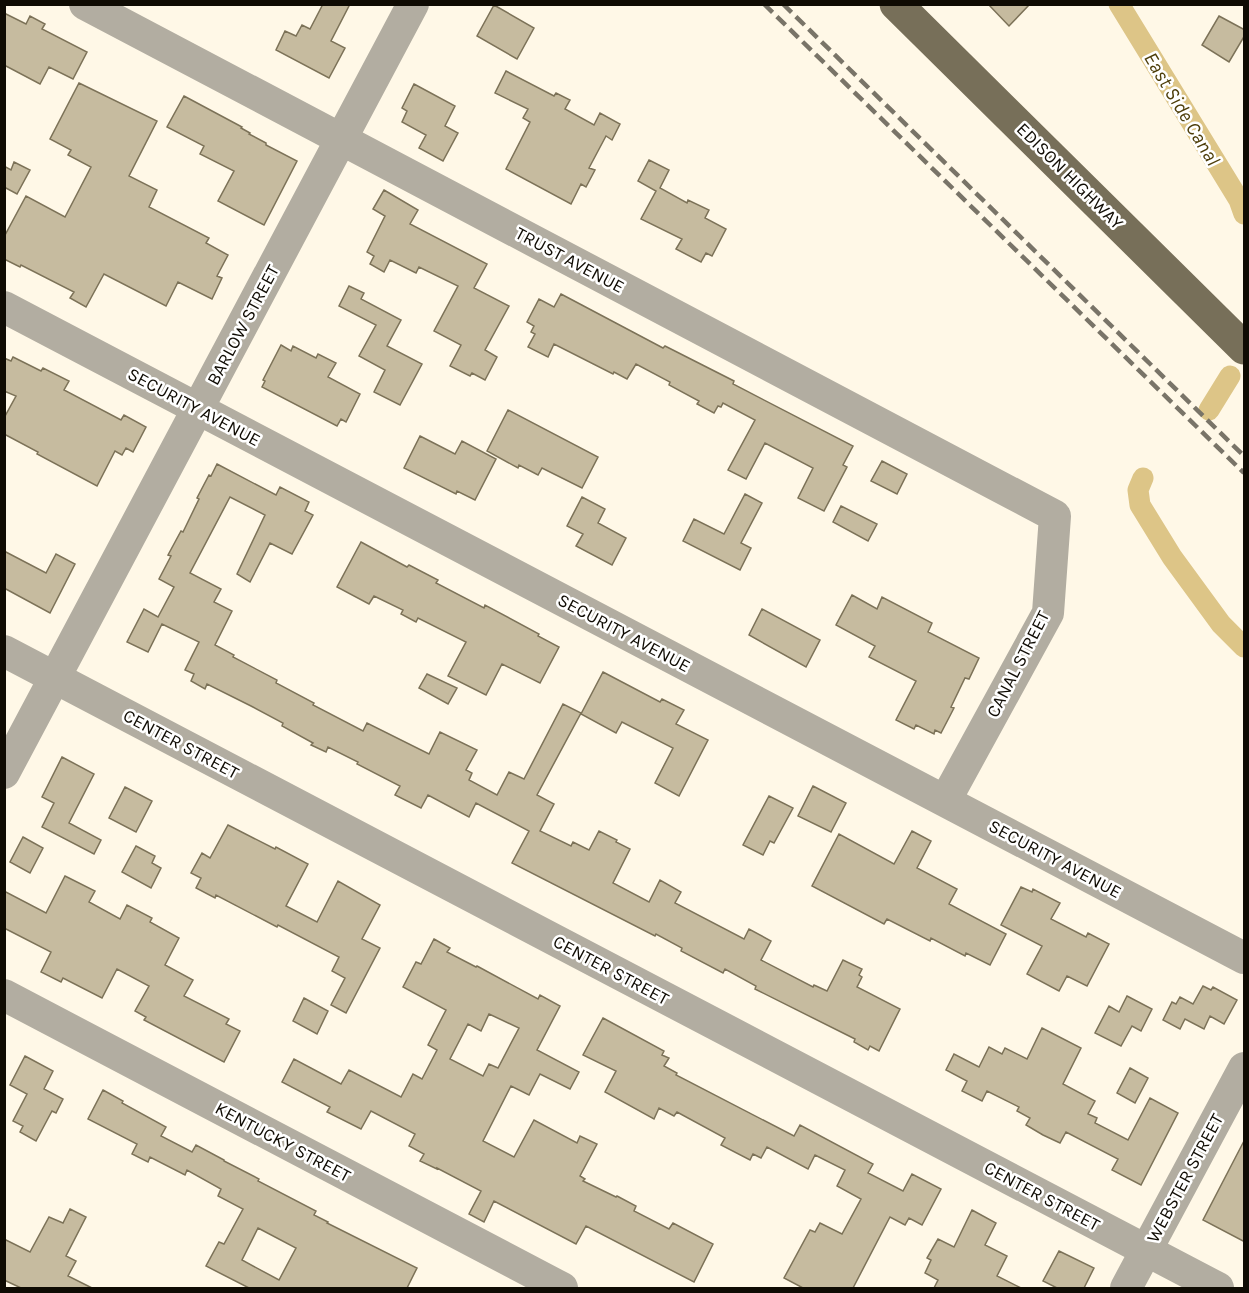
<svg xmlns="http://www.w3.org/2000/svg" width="1249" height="1293" viewBox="0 0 1249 1293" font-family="Karla,sans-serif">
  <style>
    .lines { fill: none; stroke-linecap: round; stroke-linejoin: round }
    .canal { stroke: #ddc587; stroke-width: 21 }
    .building { fill: #c6bb9f; stroke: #7c7258; stroke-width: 1.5; fill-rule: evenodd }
    .minor { stroke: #b2ada1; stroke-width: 32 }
    .major { stroke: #776f59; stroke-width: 33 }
    .rail { stroke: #797468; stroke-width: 4.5; stroke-dasharray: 12 6; stroke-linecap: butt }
    .labels { text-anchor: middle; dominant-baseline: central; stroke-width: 5; stroke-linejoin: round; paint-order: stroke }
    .street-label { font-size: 18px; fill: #0f0b03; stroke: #fff }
    .water-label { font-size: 20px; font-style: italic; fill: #4d3d09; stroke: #fff }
  </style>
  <rect width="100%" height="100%" fill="#fff8e7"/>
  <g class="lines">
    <!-- canal -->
    <path class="canal" d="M 1119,4 L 1239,200 L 1244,214
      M 1209,410 L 1230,376
      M 1143,478 L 1138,490 L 1140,505 L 1172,557 L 1221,624 L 1244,647"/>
  </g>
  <!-- building -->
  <path class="building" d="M 323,4 L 350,4 L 331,41 L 345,48 L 329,78 L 276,50 L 285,31 L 296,36 L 302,25 L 310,29 Z
    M 988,4 L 1030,4 L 1009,26 Z
    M 494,5 L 534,28 L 517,59 L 477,36 Z
    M 4,13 L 26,24 L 30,16 L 45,24 L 42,29 L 87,52 L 73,79 L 49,67 L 40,84 L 4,65 Z
    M 1219,16 L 1245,30 L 1245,35 L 1229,62 L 1202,45 Z
    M 506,71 L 554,96 L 556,93 L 570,100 L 565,109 L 594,125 L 600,113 L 620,124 L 612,140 L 606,136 L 589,168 L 595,170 L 586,187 L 581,184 L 571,204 L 506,169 L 530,122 L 523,118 L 528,109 L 495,93 Z
    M 79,83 L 157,121 L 129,176 L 157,190 L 149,207 L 209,238 L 206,243 L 228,255 L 217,276 L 222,278 L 212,299 L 178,282 L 166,306 L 104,274 L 86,307 L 70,298 L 74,292 L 21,265 L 20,267 L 4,259 L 4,237 L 26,196 L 65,217 L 91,167 L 68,155 L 71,150 L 50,139 Z
    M 414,84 L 455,106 L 445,126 L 458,133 L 443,161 L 419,148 L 426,135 L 402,122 L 407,111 L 402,108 Z
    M 184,96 L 242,127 L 241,128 L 250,133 L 249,134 L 266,143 L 266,145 L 297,161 L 264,225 L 218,201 L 234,171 L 200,154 L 204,146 L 167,127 Z
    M 649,160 L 669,170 L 660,188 L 687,203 L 688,200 L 709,210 L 705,218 L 726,229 L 712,256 L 706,253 L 701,262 L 676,249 L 682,239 L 641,219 L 656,191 L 638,181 Z
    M 14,162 L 30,170 L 17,194 L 4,187 L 4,166 L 11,170 Z
    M 384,190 L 418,210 L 410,224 L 487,264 L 474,288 L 509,306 L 485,350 L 497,357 L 485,380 L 472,373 L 470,376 L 450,366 L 461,345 L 434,331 L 458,286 L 419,267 L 416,273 L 390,260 L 384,272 L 370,264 L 374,256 L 367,252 L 385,216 L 373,209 Z
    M 349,286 L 364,293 L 361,299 L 401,320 L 387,346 L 422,364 L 400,405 L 374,392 L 385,370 L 359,356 L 376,325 L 339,306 Z
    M 561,294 L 663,348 L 665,346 L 734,381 L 733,384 L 853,446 L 843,465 L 847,467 L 824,511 L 798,498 L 813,468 L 765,443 L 746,479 L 728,470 L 755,420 L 723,403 L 721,407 L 718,406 L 714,413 L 697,404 L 699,401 L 669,385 L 670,382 L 636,364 L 627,379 L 614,372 L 613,374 L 554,344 L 548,357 L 528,347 L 535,334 L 531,332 L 534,326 L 527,322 L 539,299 L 554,307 Z
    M 281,345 L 291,351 L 293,346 L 316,358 L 318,354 L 336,363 L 328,377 L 360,394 L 346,422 L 341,419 L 337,426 L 262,387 L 265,381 L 263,380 Z
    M 13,357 L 41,371 L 43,368 L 69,381 L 64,390 L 121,420 L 124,415 L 146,427 L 133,452 L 126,448 L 122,455 L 115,451 L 97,486 L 37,454 L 38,452 L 4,434 L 4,418 L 16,396 L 4,391 L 4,358 L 11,361 Z
    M 508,410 L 598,457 L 582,488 L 542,468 L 538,475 L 519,465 L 518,468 L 487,451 Z
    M 420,436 L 455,454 L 462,441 L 496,459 L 475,500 L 457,491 L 456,494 L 404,468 Z
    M 882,461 L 907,474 L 897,494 L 871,481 Z
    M 217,464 L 276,495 L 280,487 L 309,502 L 305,511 L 313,515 L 292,554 L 270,543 L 250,582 L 237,574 L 265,515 L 230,497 L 190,573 L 221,589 L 214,602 L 232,611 L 215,645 L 234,655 L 233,657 L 277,680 L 276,683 L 314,703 L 313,705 L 363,731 L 367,723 L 429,754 L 440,732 L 477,750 L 466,770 L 472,773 L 469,780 L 497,795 L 509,772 L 524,779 L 563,704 L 581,713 L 537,795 L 554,804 L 540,831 L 571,846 L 573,842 L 589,850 L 599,831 L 617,840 L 616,842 L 630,849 L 613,883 L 649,902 L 660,880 L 681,892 L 675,903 L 744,939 L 749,929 L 771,941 L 761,960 L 813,987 L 814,985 L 827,991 L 843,960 L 862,969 L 859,975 L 862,977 L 857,987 L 900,1009 L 879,1051 L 870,1046 L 868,1050 L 854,1042 L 855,1039 L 755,989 L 756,986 L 725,969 L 723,973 L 681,951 L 682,948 L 656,934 L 655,936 L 512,863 L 529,831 L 476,803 L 469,817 L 428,795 L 421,808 L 395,795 L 400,786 L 357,764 L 358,762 L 328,747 L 326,752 L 311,745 L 313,743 L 282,726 L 283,723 L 251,706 L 207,684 L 205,689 L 191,681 L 194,674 L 185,670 L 199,642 L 162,624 L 148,652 L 127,642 L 144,609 L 158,617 L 174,587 L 159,579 L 171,556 L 168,555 L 181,531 L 183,532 L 199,499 L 197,498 L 209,475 L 211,476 Z
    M 745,494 L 762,503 L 741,543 L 751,548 L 740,570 L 683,541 L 694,519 L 724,534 Z
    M 582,497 L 605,509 L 598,523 L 626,538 L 612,565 L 576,546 L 583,534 L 567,526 Z
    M 841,506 L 877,524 L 868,541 L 833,522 Z
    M 361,542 L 407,567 L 409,565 L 438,580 L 436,583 L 484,608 L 485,605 L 539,634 L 538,636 L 559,647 L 540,683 L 502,664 L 486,695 L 448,676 L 466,642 L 418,618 L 416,622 L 401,614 L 403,610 L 374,596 L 369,604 L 337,587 Z
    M 4,551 L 46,573 L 56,554 L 75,564 L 50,613 L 4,588 Z
    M 852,595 L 877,609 L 882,597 L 932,623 L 928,632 L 979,658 L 969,679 L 965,678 L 951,707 L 954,708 L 941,733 L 935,730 L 934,734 L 916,725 L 914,729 L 896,720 L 916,681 L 869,657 L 875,646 L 836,625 Z
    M 762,609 L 820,640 L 806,667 L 749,635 Z
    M 603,672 L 660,702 L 662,699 L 684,710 L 676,724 L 708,740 L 679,796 L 655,783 L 673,748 L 622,722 L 616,733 L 581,714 Z
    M 427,674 L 457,688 L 448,704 L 419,688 Z
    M 62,757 L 94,774 L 69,823 L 101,840 L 94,854 L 42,827 L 54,803 L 42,797 Z
    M 813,786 L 846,803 L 831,832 L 798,816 Z
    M 125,787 L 152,801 L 136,832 L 109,818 Z
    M 769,796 L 793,808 L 774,843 L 770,841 L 763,855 L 743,845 Z
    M 228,825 L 275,849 L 276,847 L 308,864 L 286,906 L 317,922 L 338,881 L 380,905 L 362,939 L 380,948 L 346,1013 L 331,1005 L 345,978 L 332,971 L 339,957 L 278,925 L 277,927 L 216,895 L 215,898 L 196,888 L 201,878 L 191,873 L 202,853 L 210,858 Z
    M 912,831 L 931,841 L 917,868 L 957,889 L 949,904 L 1006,934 L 990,965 L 966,953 L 965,956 L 931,938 L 930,941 L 887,919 L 884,924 L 812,886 L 839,834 L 894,864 Z
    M 23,837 L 43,848 L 30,873 L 10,862 Z
    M 136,846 L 155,856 L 152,863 L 161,868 L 151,888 L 122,872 Z
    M 65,876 L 95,891 L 89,902 L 120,919 L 127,905 L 152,918 L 150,922 L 179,938 L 165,965 L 193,980 L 184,996 L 229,1019 L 226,1024 L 240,1031 L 224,1062 L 144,1020 L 146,1017 L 135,1011 L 149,986 L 117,969 L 102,998 L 63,978 L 61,982 L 41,972 L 51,952 L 4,928 L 4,891 L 46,913 Z
    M 1021,887 L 1032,892 L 1033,889 L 1060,903 L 1051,919 L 1086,937 L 1088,933 L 1109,944 L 1087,986 L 1067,976 L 1059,991 L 1027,974 L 1042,946 L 1001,925 Z
    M 434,939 L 450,948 L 447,952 L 476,967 L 477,966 L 538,999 L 540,995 L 560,1006 L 537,1050 L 579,1072 L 570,1089 L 540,1074 L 529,1095 L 511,1086 L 483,1141 L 514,1157 L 534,1120 L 577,1143 L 580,1136 L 597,1144 L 580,1176 L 585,1179 L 583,1181 L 616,1197 L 617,1196 L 636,1206 L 634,1211 L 669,1229 L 673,1223 L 713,1244 L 694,1282 L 586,1226 L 576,1244 L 494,1201 L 484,1222 L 469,1214 L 481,1191 L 437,1168 L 437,1169 L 420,1161 L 424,1154 L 409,1146 L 415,1134 L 371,1111 L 361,1129 L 327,1112 L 330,1107 L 282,1082 L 294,1059 L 341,1084 L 349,1070 L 401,1097 L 413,1074 L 422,1079 L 437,1050 L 428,1045 L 446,1010 L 403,987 L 416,962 L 421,964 ZM 489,1014 L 519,1028 L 498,1068 L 489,1064 L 483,1076 L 450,1059 L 468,1024 L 481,1031 Z
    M 1203,986 L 1211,990 L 1213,987 L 1237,1000 L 1224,1024 L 1210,1016 L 1204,1029 L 1185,1019 L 1180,1029 L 1163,1020 L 1172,1002 L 1176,1004 L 1180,997 L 1193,1004 Z
    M 1127,996 L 1152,1009 L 1141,1031 L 1132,1026 L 1121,1046 L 1095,1033 L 1109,1006 L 1119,1012 Z
    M 304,998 L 328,1011 L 317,1034 L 293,1021 Z
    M 603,1018 L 664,1051 L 662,1055 L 669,1058 L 664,1066 L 677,1073 L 676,1075 L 794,1136 L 800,1125 L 873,1164 L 868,1173 L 903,1191 L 912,1174 L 941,1189 L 922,1225 L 909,1218 L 905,1225 L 890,1217 L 853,1288 L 803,1288 L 784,1278 L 810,1230 L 815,1232 L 820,1223 L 842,1234 L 861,1199 L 837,1186 L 845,1170 L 815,1155 L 808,1169 L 767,1147 L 761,1158 L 753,1154 L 750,1160 L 721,1145 L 725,1138 L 677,1112 L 674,1116 L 659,1108 L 654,1119 L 605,1092 L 616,1071 L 583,1055 Z
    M 1042,1028 L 1081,1048 L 1063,1084 L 1095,1101 L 1088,1114 L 1097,1118 L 1095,1123 L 1128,1140 L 1150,1098 L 1178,1113 L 1141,1185 L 1112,1170 L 1118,1159 L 1066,1132 L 1060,1143 L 1043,1135 L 1026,1125 L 1030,1118 L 1017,1111 L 1019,1107 L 987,1091 L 982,1101 L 962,1091 L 967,1081 L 946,1070 L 954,1054 L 979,1067 L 989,1047 L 1002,1054 L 1005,1048 L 1027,1059 Z
    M 25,1056 L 53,1071 L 44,1089 L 63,1099 L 56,1113 L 52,1111 L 36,1141 L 20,1132 L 23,1126 L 13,1121 L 27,1094 L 10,1085 Z
    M 1130,1068 L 1148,1078 L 1135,1103 L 1117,1093 Z
    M 103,1090 L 123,1101 L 122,1103 L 166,1127 L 161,1136 L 192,1152 L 196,1145 L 224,1160 L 224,1161 L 259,1179 L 258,1181 L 316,1211 L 314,1215 L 328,1222 L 327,1223 L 417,1268 L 407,1288 L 249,1288 L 206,1266 L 219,1242 L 224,1244 L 243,1209 L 218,1196 L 221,1189 L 187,1170 L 185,1175 L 150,1157 L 148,1162 L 132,1154 L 137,1144 L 88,1119 ZM 258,1228 L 296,1248 L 279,1280 L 242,1260 Z
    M 1245,1139 L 1245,1242 L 1203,1220 Z
    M 70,1209 L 86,1217 L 66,1256 L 76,1261 L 68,1276 L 92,1288 L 21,1288 L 4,1280 L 4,1239 L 30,1252 L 49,1217 L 63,1223 Z
    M 972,1210 L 996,1223 L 985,1245 L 1007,1256 L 997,1276 L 1021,1288 L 934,1288 L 938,1280 L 925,1273 L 931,1260 L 927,1258 L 938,1239 L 954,1247 Z
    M 1059,1251 L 1094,1268 L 1084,1288 L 1057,1288 L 1043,1281 Z"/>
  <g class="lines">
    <!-- minor -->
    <path class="minor" d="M 85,4 L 1055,516 L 1048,613 L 945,801
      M 4,307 L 1244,958
      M 4,651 L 1218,1288
      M 4,773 L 413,4
      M 4,995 L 562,1288
      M 1126,1288 L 1244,1068"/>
    <!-- major -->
    <path class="major" d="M 896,4 L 1244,348"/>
    <!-- rail -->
    <path class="rail" d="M 764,4 L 1244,473
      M 783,4 L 1244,456"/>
  </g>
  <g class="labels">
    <!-- street labels -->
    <g class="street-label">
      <text transform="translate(1070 176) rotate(45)">EDISON HIGHWAY</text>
      <text transform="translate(570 260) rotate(28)">TRUST AVENUE</text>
      <text transform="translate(243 325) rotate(-62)">BARLOW STREET</text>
      <text transform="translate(194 407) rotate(28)">SECURITY AVENUE</text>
      <text transform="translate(624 633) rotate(28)">SECURITY AVENUE</text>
      <text transform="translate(1018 664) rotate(-63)">CANAL STREET</text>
      <text transform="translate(181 744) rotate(28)">CENTER STREET</text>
      <text transform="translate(1055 859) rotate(28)">SECURITY AVENUE</text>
      <text transform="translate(611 970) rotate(28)">CENTER STREET</text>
      <text transform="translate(283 1142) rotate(28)">KENTUCKY STREET</text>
      <text transform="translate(1185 1178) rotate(-62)">WEBSTER STREET</text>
      <text transform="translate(1042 1196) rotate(28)">CENTER STREET</text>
    </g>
    <!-- water labels -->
    <g class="water-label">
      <text transform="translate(1182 109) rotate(59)">East Side Canal</text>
    </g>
  </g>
  <!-- border -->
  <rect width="1249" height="1293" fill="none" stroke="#0f0b03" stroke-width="12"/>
</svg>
